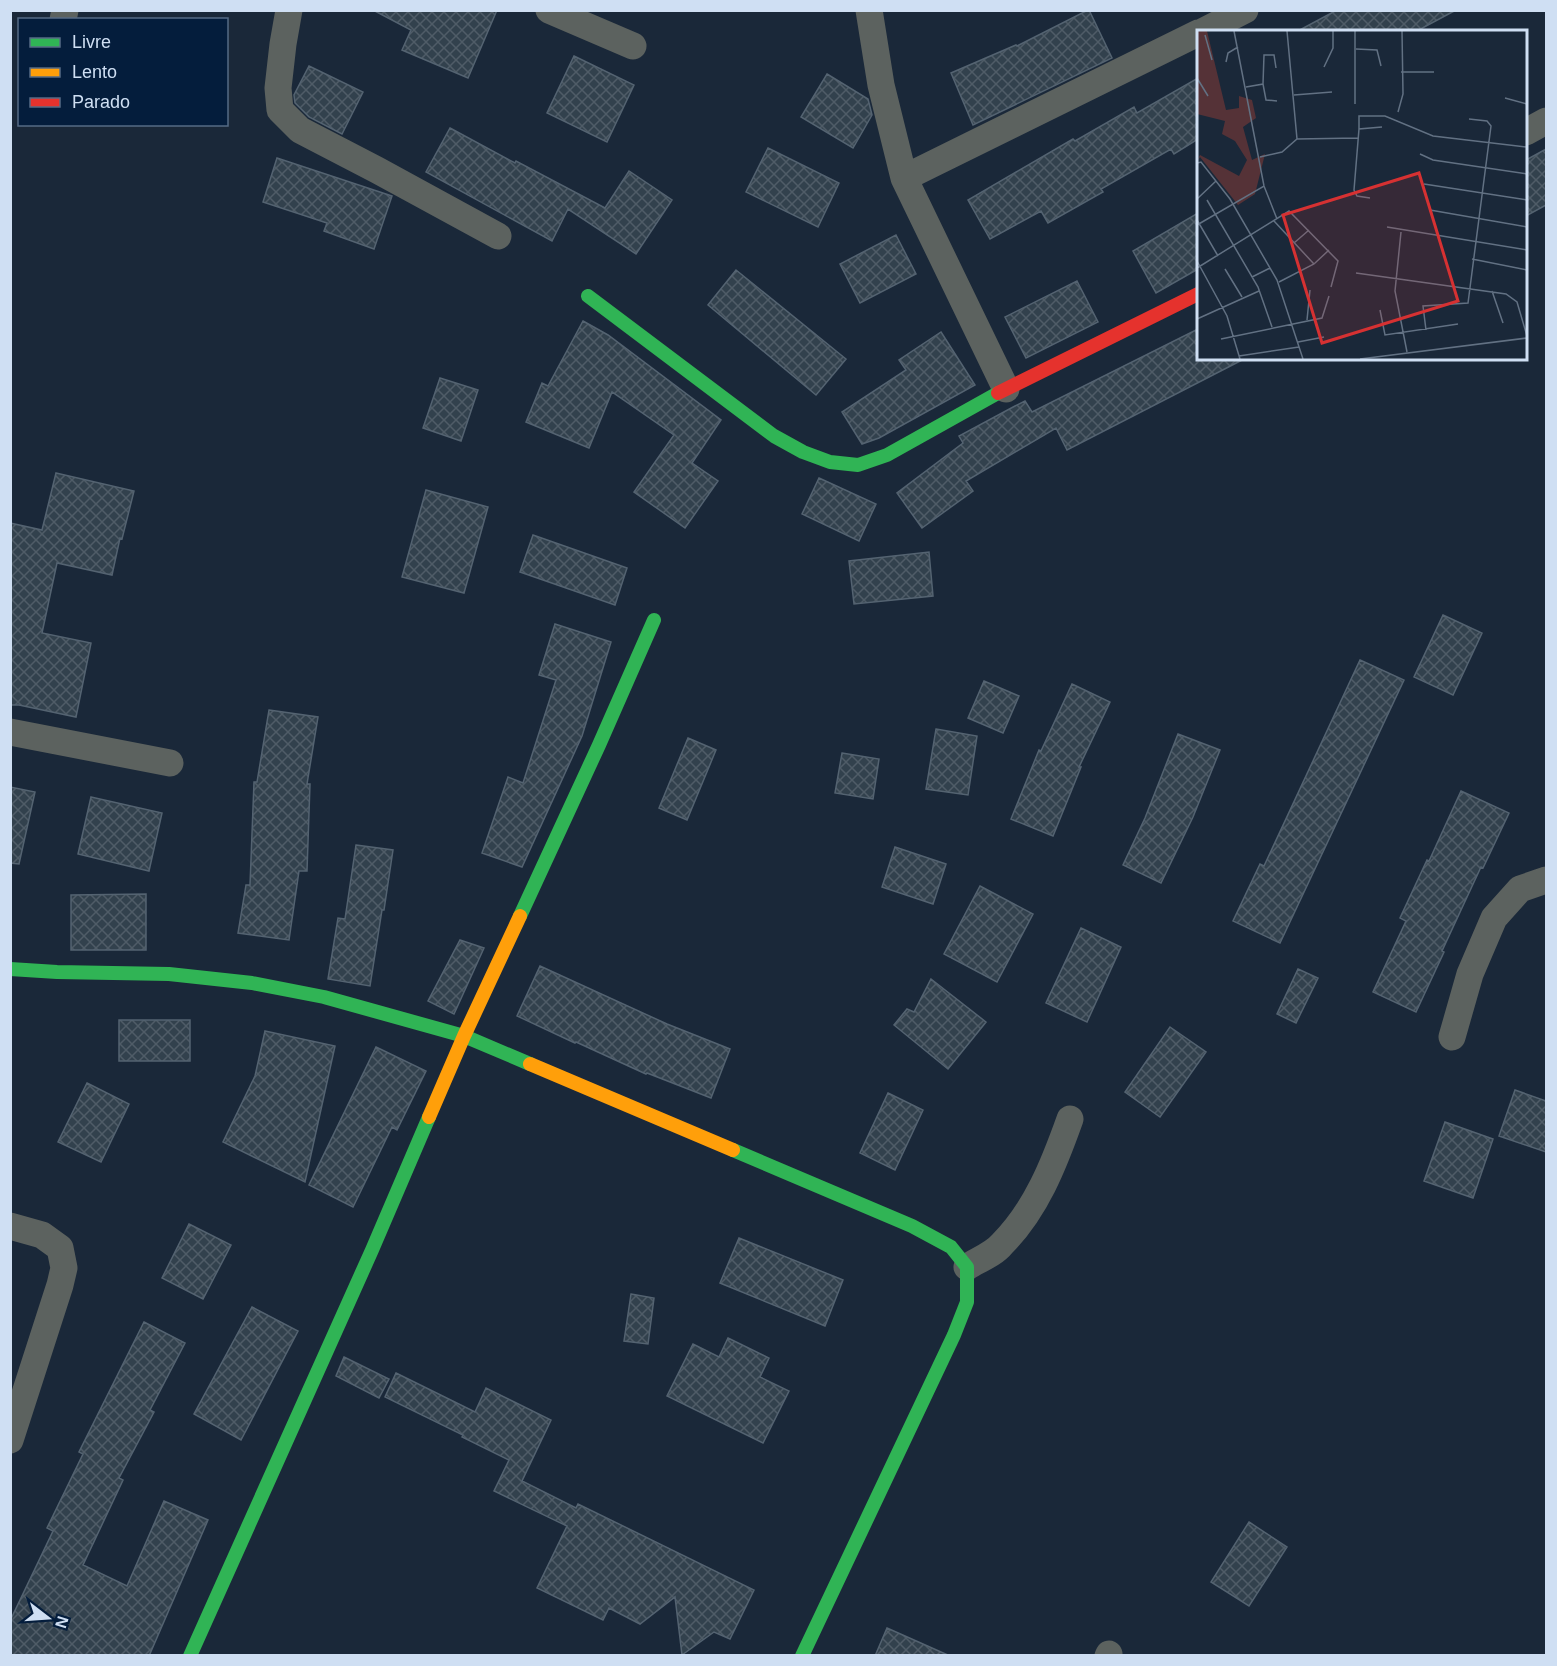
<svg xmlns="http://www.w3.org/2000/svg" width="1557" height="1666" viewBox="0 0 1557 1666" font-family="Arial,sans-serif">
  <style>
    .building { fill: url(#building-cross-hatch); stroke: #546371; stroke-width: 1.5 }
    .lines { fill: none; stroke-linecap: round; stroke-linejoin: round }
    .street { stroke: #5c625f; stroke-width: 27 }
    .fast { stroke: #30b455; stroke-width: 14 }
    .slow { stroke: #ff9f0a; stroke-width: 14 }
    .jam { stroke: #e5322d; stroke-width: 14 }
    .inset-road { fill: none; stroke: #627183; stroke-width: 1.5 }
    .view { fill: #d63132; fill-opacity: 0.15; stroke: #d63132; stroke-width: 3 }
    .inset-edge { fill: none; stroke: #cfdff3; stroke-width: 3 }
  </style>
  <defs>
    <pattern id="building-cross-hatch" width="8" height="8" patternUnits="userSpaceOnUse" patternTransform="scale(1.5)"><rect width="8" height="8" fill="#32414d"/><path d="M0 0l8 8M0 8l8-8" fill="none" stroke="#4f5c67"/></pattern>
  </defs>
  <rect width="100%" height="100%" fill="#1a2839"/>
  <!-- building -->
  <path class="building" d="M 373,10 L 497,10 L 468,78 L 402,50 L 411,30 Z
    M 1088,10 L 1089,10 L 1112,58 L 973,125 L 951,73 L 1016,45 L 1017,46 Z
    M 1337,10 L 1456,10 L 1415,32 L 1296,32 Z
    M 574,56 L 634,85 L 607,142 L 547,113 Z
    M 309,66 L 363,92 L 342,134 L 309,117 L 295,103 L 294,95 Z
    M 827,74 L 868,99 L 872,115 L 853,148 L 801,117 Z
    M 1198,78 L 1198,139 L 1174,154 L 1171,149 L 1101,189 L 1103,192 L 1048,223 L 1041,211 L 990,239 L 968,200 L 1073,139 L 1075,141 L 1134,107 L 1137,113 Z
    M 450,128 L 515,163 L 516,161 L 605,208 L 629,171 L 672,200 L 636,254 L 568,209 L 552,241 L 426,172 Z
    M 768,148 L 839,183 L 818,227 L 746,192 Z
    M 1546,149 L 1546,205 L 1526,216 L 1526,160 Z
    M 277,158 L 392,196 L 374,249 L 324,231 L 327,223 L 263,202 Z
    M 1198,213 L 1198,269 L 1156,293 L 1133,251 Z
    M 896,235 L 916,274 L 860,303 L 840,264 Z
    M 736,270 L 846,359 L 816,395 L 708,305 Z
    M 1077,281 L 1098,322 L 1026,358 L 1005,317 Z
    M 583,321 L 608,335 L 721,420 L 692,463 L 718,481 L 685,528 L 634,492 L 674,435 L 612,392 L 589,448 L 526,422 L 542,383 L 548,386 Z
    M 1198,329 L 1198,358 L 1246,358 L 1067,450 L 1056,428 L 966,481 L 973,491 L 922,528 L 897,493 L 963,443 L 959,436 L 1015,406 L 1025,401 L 1032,412 Z
    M 941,332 L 975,385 L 879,438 L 862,444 L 842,412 L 906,370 L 899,360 Z
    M 440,378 L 478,390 L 461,441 L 423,428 Z
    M 56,473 L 134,491 L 122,539 L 120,538 L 112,575 L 57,563 L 42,633 L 91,643 L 76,717 L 19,705 L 10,705 L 10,523 L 42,530 Z
    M 819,478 L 876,504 L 859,541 L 802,514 Z
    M 426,490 L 488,507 L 464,593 L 402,577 Z
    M 533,535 L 627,568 L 615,605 L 520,572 Z
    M 929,552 L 933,596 L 854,604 L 849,561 Z
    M 1443,615 L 1482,633 L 1453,695 L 1414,677 Z
    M 555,624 L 611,642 L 582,736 L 522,867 L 482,853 L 508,777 L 523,783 L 556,680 L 539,675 Z
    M 1360,660 L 1404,680 L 1280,943 L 1233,921 L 1260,864 L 1264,866 Z
    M 984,681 L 1019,696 L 1003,733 L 968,718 Z
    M 1072,684 L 1110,702 L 1079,767 L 1081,767 L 1053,836 L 1011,819 L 1039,750 L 1041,751 Z
    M 269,710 L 318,717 L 307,784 L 310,784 L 307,871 L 299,871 L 289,940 L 238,933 L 246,885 L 250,885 L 254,782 L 257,782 Z
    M 936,729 L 977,736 L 968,795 L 926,789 Z
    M 1178,734 L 1220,750 L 1193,817 L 1161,883 L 1123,865 L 1145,818 Z
    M 688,738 L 716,750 L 687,820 L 659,808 Z
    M 842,753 L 879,759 L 873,799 L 835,793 Z
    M 10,787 L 35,792 L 19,864 L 10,863 Z
    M 1461,791 L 1509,813 L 1483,868 L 1481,867 L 1442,951 L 1444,952 L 1416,1012 L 1373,992 L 1406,921 L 1400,918 L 1427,860 L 1429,861 Z
    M 91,797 L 162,813 L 149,871 L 78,854 Z
    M 356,845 L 393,850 L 384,910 L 382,910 L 370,986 L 328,979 L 338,918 L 345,919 Z
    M 895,847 L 946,864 L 933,904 L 882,887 Z
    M 980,886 L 1033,914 L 997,982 L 944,954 Z
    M 146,894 L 146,950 L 71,950 L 71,895 Z
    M 1081,928 L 1121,947 L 1087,1022 L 1046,1003 Z
    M 460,940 L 484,948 L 454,1014 L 428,1001 Z
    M 540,966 L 667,1024 L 730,1049 L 711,1098 L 647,1073 L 646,1074 L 576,1042 L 575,1043 L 517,1016 Z
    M 1298,969 L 1318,978 L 1296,1023 L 1277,1014 Z
    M 931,979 L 986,1022 L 948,1069 L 894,1025 L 907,1009 L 914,1012 Z
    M 119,1020 L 190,1020 L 190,1061 L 119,1061 Z
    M 1170,1027 L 1206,1052 L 1160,1117 L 1125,1092 Z
    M 265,1031 L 335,1046 L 305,1182 L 223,1142 L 255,1076 Z
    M 376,1047 L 426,1071 L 397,1130 L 392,1127 L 353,1207 L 309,1185 Z
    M 87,1083 L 129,1104 L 101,1162 L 58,1142 Z
    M 1515,1090 L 1546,1101 L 1546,1152 L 1499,1136 Z
    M 888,1093 L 923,1110 L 895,1170 L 860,1153 Z
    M 1445,1122 L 1493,1139 L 1473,1198 L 1424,1181 Z
    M 189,1224 L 231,1245 L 203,1299 L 162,1278 Z
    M 739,1238 L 843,1280 L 825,1326 L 720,1283 Z
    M 631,1294 L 654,1298 L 648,1344 L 624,1341 Z
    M 252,1307 L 298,1331 L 241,1440 L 194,1414 Z
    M 144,1322 L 185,1343 L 150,1410 L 154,1412 L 119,1478 L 123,1480 L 83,1565 L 127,1586 L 164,1501 L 208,1520 L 149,1656 L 10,1656 L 10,1621 L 53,1531 L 47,1528 L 83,1454 L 79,1452 Z
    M 728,1338 L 769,1358 L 760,1377 L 789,1391 L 763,1443 L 667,1396 L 693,1344 L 719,1357 Z
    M 344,1357 L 389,1379 L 379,1398 L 336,1376 Z
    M 396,1373 L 475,1412 L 486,1388 L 551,1420 L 522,1481 L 576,1508 L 578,1504 L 754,1590 L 730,1639 L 714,1632 L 682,1655 L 675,1597 L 640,1624 L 609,1608 L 603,1620 L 537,1588 L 567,1526 L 494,1491 L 509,1460 L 462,1437 L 463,1435 L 385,1397 Z
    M 1249,1522 L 1287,1547 L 1249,1606 L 1211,1582 Z
    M 887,1628 L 950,1656 L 875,1656 Z"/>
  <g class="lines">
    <!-- street -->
    <path class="street" d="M 289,10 L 283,44 L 278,88 L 280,110 L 300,130 L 377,170 L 498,236
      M 549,10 L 633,46
      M 869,10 L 881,85 L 904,178 L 1006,389
      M 63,20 L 65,10
      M 1202,32 L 1245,10
      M 1526,132 L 1546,121
      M 904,178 L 1198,33
      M 10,732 L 170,763
      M 1452,1037 L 1470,974 L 1494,918 L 1520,889 L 1546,880
      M 10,1226 L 42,1235 L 60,1248 L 64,1268 L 60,1285 L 10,1440
      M 967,1267 C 978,1260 994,1254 1002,1244 C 1036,1210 1054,1164 1070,1119
      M 1108,1656 L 1109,1654"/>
    <!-- fast -->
    <path class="fast" d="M 588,296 L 774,436 L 803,452 L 830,462 L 858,465 L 887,455 L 998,393
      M 520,916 L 599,745 L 654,620
      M 10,969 L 57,972 L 169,974 L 252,983 L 324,997 L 464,1036 L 530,1064
      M 733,1150 L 912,1226 L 951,1247 L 967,1267 L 967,1302 L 954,1335 L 802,1656
      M 190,1656 L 372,1250 L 429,1117"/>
    <!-- slow -->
    <path class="slow" d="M 530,1064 L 733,1150
      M 429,1117 L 464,1036 L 520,916"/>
    <!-- jam -->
    <path class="jam" d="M 998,393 L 1198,294"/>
  </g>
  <!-- overview -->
  <g transform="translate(1197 30)">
    <rect width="330" height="330" fill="#1a2839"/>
    <path d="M 0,1 L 10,1 L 29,80 L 42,78 L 42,66 L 55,70 L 59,88 L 46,97 L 55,130 L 68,124 L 58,164 L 41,175 L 3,127 L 0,131 L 3,125 L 42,146 L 50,130 L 38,111 L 25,104 L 28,91 L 0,84 Z" fill="#553237"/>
    <path class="inset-road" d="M 37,1 L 67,156M 90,1 L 100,109M 8,5 L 15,30M 159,19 L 180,20 L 184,36M 29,32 L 31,23 L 41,17M 127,37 L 136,18 L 136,1M 204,42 L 237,42M 0,48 L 11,66M 66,54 L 69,70 L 80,71M 49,57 L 66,54 L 67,25 L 77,25 L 79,38M 97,65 L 135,62M 308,68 L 330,74M 158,74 L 158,1M 201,82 L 206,64 L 205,1M 162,99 L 162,86 L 188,86 L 236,106 L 330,117M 223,124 L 236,130 L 330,144M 63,127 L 85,122 L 100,109 L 161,108M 0,133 L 4,132 L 33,169 L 80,250 L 106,329M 227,154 L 330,170M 173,168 L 160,166 L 157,160 L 162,99 L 185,97M 0,169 L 19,151M 10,170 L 61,257 L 75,297M 233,180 L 330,197M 0,190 L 21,226M 77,191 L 117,234M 0,195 L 67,156 L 80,189M 190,197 L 330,220M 204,202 L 198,261 L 210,322M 97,213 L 112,200M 275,229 L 330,240M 0,231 L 30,286 L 43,329M 0,238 L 92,181 L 141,231 L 134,257M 28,239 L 45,267M 159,243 L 309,264 L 320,272 L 330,306M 55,247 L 73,238M 82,252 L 117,234 L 132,220M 295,261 L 306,293M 183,280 L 188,305 L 261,294M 0,289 L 62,261M 110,290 L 113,260M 229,300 L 226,276 L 271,273 L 294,96 L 290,91 L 272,89M 24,309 L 125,288 L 132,266M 101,312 L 127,307M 42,326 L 102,317M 163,329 L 330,308"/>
    <path class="view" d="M 222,143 L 261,271 L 125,313 L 86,185 Z"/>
    <rect width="330" height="330" class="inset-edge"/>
  </g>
  <!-- border -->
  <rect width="1557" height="1666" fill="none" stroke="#cfdff3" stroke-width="24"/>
  <!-- legend -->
  <rect x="18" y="18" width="210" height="108" fill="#041d3c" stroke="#556b85" stroke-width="1.5"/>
  <rect x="30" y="38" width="30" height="9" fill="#30b455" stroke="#556b85" stroke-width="1.5"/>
  <text x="72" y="48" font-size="18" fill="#cfdff3">Livre</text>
  <rect x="30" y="68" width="30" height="9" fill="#ff9f0a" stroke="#556b85" stroke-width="1.5"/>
  <text x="72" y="78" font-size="18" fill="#cfdff3">Lento</text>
  <rect x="30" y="98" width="30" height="9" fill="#e5322d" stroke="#556b85" stroke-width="1.5"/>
  <text x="72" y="108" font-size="18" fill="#cfdff3">Parado</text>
  <!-- north arrow -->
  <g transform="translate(48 1618) rotate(107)" stroke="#041d3c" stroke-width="4.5" paint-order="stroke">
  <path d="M0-4.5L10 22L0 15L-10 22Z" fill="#cfdff3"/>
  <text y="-9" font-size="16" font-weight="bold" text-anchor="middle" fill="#cfdff3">N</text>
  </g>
</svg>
